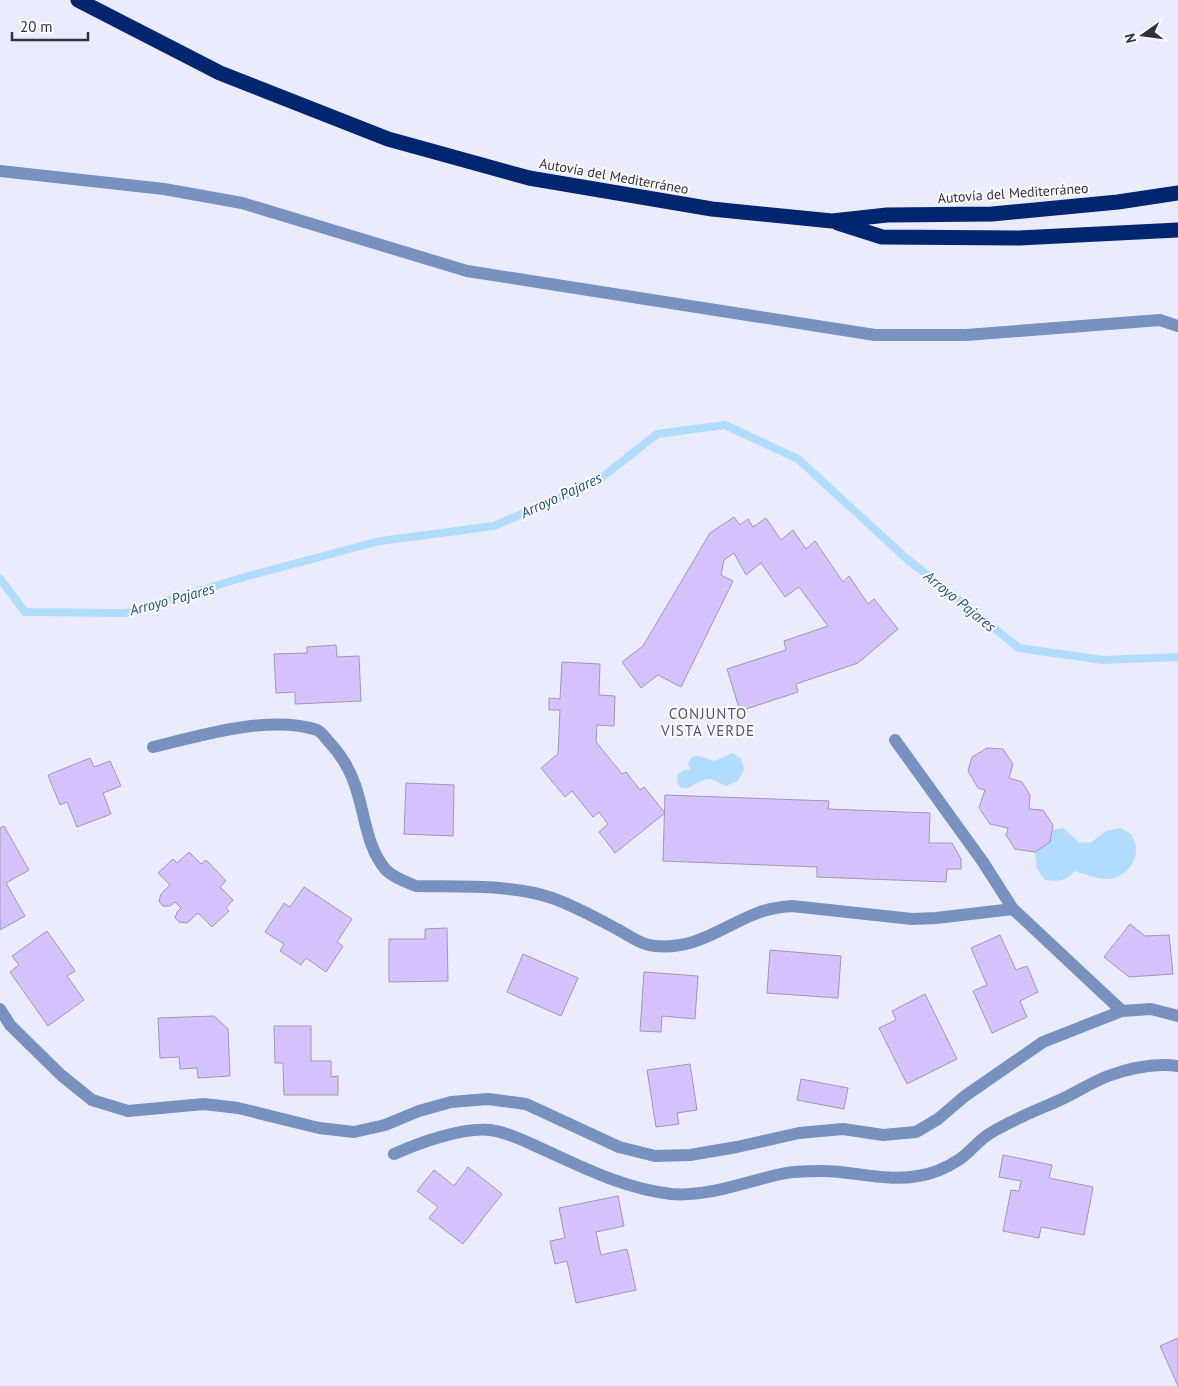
<svg xmlns="http://www.w3.org/2000/svg" width="1178" height="1386" viewBox="0 0 1178 1386" font-family="'PT Sans',sans-serif">
  <style>
    .water { fill: #b2dcfe }
    .lines { fill: none; stroke-linecap: round; stroke-linejoin: round }
    .stream { stroke: #b2dcfe; stroke-width: 8 }
    .building { fill: #d5c2fe; stroke: #a097b2 }
    .minor { stroke: #7891bf; stroke-width: 12 }
    .highway { stroke: #02256f; stroke-width: 15 }
    .labels { text-anchor: middle; dominant-baseline: central; stroke-width: 4; stroke-linejoin: round; paint-order: stroke }
    .street-label { font-size: 14px; fill: #31323d; stroke: #fafafa }
    .water-label { font-size: 15px; font-style: italic; fill: #21557a; stroke: #fafafa }
    .neighbourhood-label { font-size: 15px; letter-spacing: 1px; fill: #52546c; stroke: #fafafa }
  </style>
  <rect width="100%" height="100%" fill="#eaecfd"/>
  <!-- water -->
  <path class="water" d="M 733,753 L 741,759 L 744,769 L 738,781 L 726,786 L 711,779 C 708,779 702,780 699,782 C 691,786 689,790 680,787 L 677,781 L 678,774 L 684,770 L 690,770 L 688,763 L 692,757 L 699,756 L 714,761 Z
    M 1063,828 L 1079,842 L 1090,843 L 1106,831 L 1120,828 C 1124,830 1130,832 1132,836 C 1144,856 1127,880 1105,879 C 1095,878 1084,874 1075,871 C 1065,881 1059,882 1045,880 L 1037,869 L 1035,852 L 1050,842 L 1052,830 Z"/>
  <g class="lines">
    <!-- stream -->
    <path class="stream" d="M 0,579 L 25,612 L 125,613 L 248,576 L 380,541 L 494,526 L 596,482 L 657,434 L 725,425 L 798,459 L 907,559 L 1019,648 L 1103,660 L 1178,657"/>
  </g>
  <!-- building -->
  <path class="building" d="M 734,517 L 740,525 L 748,519 L 753,527 L 766,518 L 781,540 L 793,530 L 806,549 L 815,541 L 843,582 L 849,576 L 868,604 L 874,599 L 898,629 L 858,663 L 796,684 L 798,692 L 740,711 L 727,669 L 786,650 L 784,641 L 828,626 L 799,587 L 785,597 L 761,563 L 746,575 L 734,553 L 724,560 L 721,575 L 733,581 L 681,687 L 658,675 L 641,688 L 622,662 L 643,646 L 710,533 Z
    M 336,645 L 337,657 L 359,656 L 361,701 L 295,704 L 295,692 L 276,693 L 274,654 L 307,653 L 307,647 Z
    M 562,662 L 600,664 L 599,695 L 615,696 L 614,726 L 597,725 L 596,742 L 622,774 L 626,772 L 640,790 L 644,787 L 665,813 L 615,853 L 599,832 L 608,824 L 599,812 L 593,817 L 572,791 L 565,797 L 541,768 L 558,754 L 560,710 L 549,710 L 549,698 L 560,699 Z
    M 987,748 L 1003,749 L 1013,764 L 1009,778 L 1022,782 L 1030,795 L 1029,809 L 1043,810 L 1053,825 L 1050,842 L 1035,852 L 1015,849 L 1006,835 L 1008,828 L 990,824 L 979,808 L 985,790 L 978,788 L 968,771 L 972,757 Z
    M 90,758 L 94,767 L 110,761 L 121,786 L 103,793 L 111,814 L 77,827 L 67,802 L 60,805 L 48,775 Z
    M 406,783 L 454,785 L 453,836 L 404,834 Z
    M 665,795 L 829,801 L 828,809 L 930,813 L 929,843 L 952,843 L 961,859 L 961,869 L 947,869 L 946,882 L 817,877 L 817,867 L 663,861 Z
    M 4,826 L 29,870 L 6,883 L 25,916 L 0,930 L 0,828 Z
    M 189,852 L 201,864 L 206,860 L 226,881 L 220,887 L 233,900 L 226,908 L 229,911 L 212,927 L 198,913 L 187,923 L 179,922 L 175,918 L 177,912 L 181,908 L 175,902 L 170,906 L 163,906 L 159,901 L 161,894 L 170,885 L 158,873 L 173,859 L 177,863 Z
    M 304,887 L 352,919 L 337,942 L 343,946 L 326,972 L 306,958 L 301,965 L 280,951 L 284,944 L 265,932 L 284,903 L 290,907 Z
    M 1130,924 L 1145,936 L 1169,935 L 1173,974 L 1129,977 L 1104,957 Z
    M 447,928 L 448,981 L 389,982 L 389,939 L 425,939 L 425,929 Z
    M 47,931 L 75,971 L 67,976 L 84,1000 L 48,1026 L 10,972 L 19,965 L 12,956 Z
    M 1000,935 L 1016,970 L 1027,966 L 1038,992 L 1020,1001 L 1027,1017 L 992,1033 L 973,991 L 987,985 L 971,948 Z
    M 770,950 L 841,956 L 838,998 L 767,993 Z
    M 523,954 L 578,978 L 561,1016 L 507,992 Z
    M 644,972 L 698,976 L 695,1019 L 662,1016 L 661,1032 L 640,1031 Z
    M 925,994 L 957,1059 L 907,1084 L 879,1028 L 896,1020 L 892,1011 Z
    M 214,1016 L 228,1029 L 230,1076 L 198,1078 L 197,1068 L 180,1069 L 179,1057 L 160,1058 L 158,1018 Z
    M 274,1026 L 311,1026 L 311,1061 L 331,1061 L 331,1077 L 338,1076 L 338,1095 L 284,1095 L 283,1063 L 275,1063 Z
    M 690,1064 L 697,1110 L 677,1113 L 679,1124 L 656,1127 L 647,1070 Z
    M 801,1079 L 848,1088 L 844,1109 L 797,1100 Z
    M 1003,1155 L 1052,1165 L 1049,1178 L 1093,1187 L 1084,1235 L 1041,1227 L 1039,1238 L 1003,1231 L 1011,1190 L 1019,1191 L 1021,1181 L 999,1177 Z
    M 468,1167 L 502,1194 L 463,1244 L 429,1218 L 438,1207 L 417,1191 L 434,1170 L 454,1186 Z
    M 618,1196 L 624,1226 L 596,1232 L 601,1255 L 627,1249 L 636,1290 L 576,1303 L 567,1261 L 555,1264 L 550,1241 L 565,1238 L 559,1208 Z
    M 1178,1338 L 1178,1386 L 1160,1346 Z"/>
  <g class="lines">
    <!-- minor -->
    <path class="minor" d="M 0,171 L 164,189 L 242,203 L 467,271 L 875,335 L 966,335 L 1160,320 L 1178,326
      M 895,740 L 983,862 L 1013,909
      M 153,747 C 199,736 271,714 317,730 C 322,732 326,739 330,743 C 341,755 350,770 355,785 C 365,813 366,847 386,870 C 394,878 406,882 416,886 C 460,887 511,884 552,898 C 575,906 596,918 617,929 C 629,936 642,945 655,946 C 695,950 720,928 755,914 C 767,909 779,907 792,906 L 912,919 L 936,918 L 1013,909 L 1122,1011
      M 0,1009 L 10,1025 L 61,1075 L 92,1100 L 128,1111 L 204,1104 L 238,1108 L 319,1128 L 354,1132 L 385,1125 L 419,1111 L 451,1102 L 488,1099 L 526,1104 L 619,1147 L 655,1156 L 690,1155 L 737,1147 L 799,1133 L 843,1129 L 883,1135 L 916,1132 L 938,1119 L 965,1096 L 1043,1042 L 1122,1011 L 1151,1009 L 1178,1016
      M 394,1154 C 419,1143 462,1127 490,1130 C 511,1133 530,1144 549,1152 C 588,1170 627,1189 671,1194 C 709,1197 744,1182 781,1174 C 794,1171 809,1171 822,1171 C 854,1171 886,1182 918,1176 C 932,1174 948,1167 960,1159 C 970,1152 978,1141 989,1134 C 1011,1120 1035,1111 1060,1100 C 1076,1093 1092,1082 1108,1076 C 1130,1068 1156,1063 1178,1066"/>
    <!-- highway -->
    <path class="highway" d="M 78,0 L 220,73 L 388,139 L 529,178 L 712,209 L 832,221 L 887,215 L 992,214 L 1118,202 L 1178,193
      M 838,223 L 882,237 L 1019,238 L 1178,230"/>
  </g>
  <g class="labels">
    <!-- street labels -->
    <g class="street-label">
      <text transform="translate(614 176) rotate(10)">Autovía del Mediterráneo</text>
      <text transform="translate(1013 193) rotate(-4)">Autovía del Mediterráneo</text>
    </g>
    <!-- water labels -->
    <g class="water-label">
      <text transform="translate(561 495) rotate(-25)">Arroyo Pajares</text>
      <text transform="translate(172 599) rotate(-15)">Arroyo Pajares</text>
      <text transform="translate(960 601) rotate(39)">Arroyo Pajares</text>
    </g>
    <!-- neighbourhood labels -->
    <g class="neighbourhood-label">
      <text x="708" y="713">CONJUNTO<tspan x="708" dy="17">VISTA VERDE</tspan></text>
    </g>
  </g>
  <!-- north arrow -->
  <g transform="translate(1143 35) rotate(256)" stroke="#fafafa" stroke-width="4" paint-order="stroke">
  <path d="M0-4L9 19L0 12L-9 19Z" fill="#31323d"/>
  <text y="-8" font-size="14" font-weight="bold" text-anchor="middle" fill="#31323d">N</text>
  </g>
  <!-- scale -->
  <path d="M12 32v8h76v-8" fill="none" stroke="#31323d" stroke-width="2.5"/>
  <text x="20" y="32" font-size="15" fill="#31323d" stroke="#fafafa" stroke-width="4" paint-order="stroke">20 m</text>
</svg>
